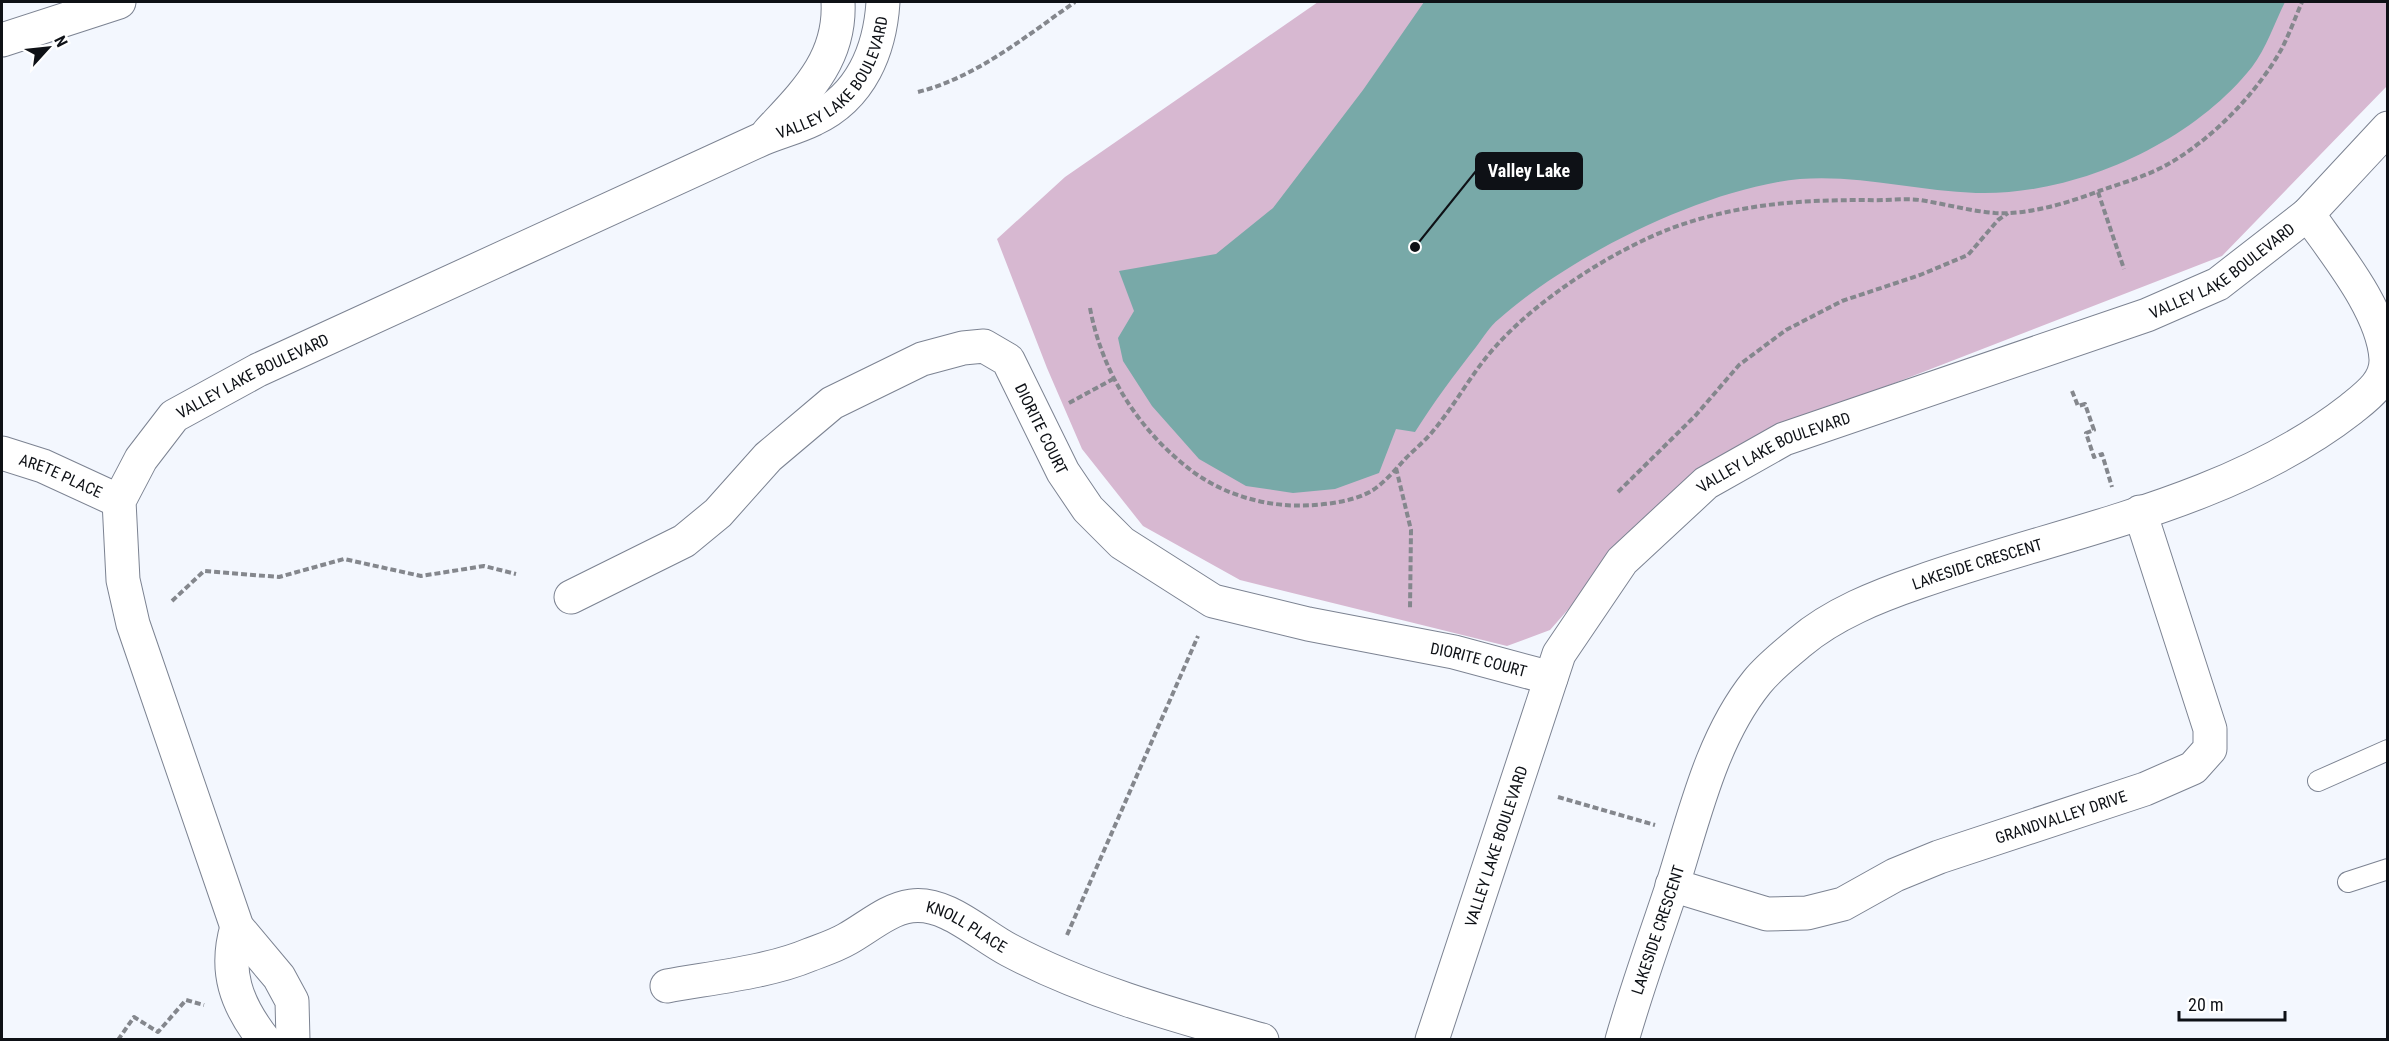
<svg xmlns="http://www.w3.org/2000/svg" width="2389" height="1041" viewBox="0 0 2389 1041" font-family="'Roboto Condensed',sans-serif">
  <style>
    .green { fill: #d7b8d1 }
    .water { fill: #78a9a8 }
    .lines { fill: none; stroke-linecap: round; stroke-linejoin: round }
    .service-casing { stroke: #7c8392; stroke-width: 22 }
    .minor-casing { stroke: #7c8392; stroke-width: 35 }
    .path { stroke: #84878d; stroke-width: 4; stroke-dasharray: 6 3; stroke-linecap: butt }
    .service { stroke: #fff; stroke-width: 20 }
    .minor { stroke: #fff; stroke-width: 33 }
    .labels { text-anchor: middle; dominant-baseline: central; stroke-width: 4.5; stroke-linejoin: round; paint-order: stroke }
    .street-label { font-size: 16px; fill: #0e1116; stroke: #fff }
    .leader { fill: none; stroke: #0e1116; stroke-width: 2 }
    .callout-dot { fill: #0e1116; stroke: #fff; stroke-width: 2 }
    .callout { fill: #0e1116; stroke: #0e1116; stroke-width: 2 }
    .callout-label { font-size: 18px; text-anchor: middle; font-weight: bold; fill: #fff }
  </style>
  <rect width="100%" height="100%" fill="#f3f7fe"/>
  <!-- green -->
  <path class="green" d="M 1318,2 L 2387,2 L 2387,86 L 2222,256 L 1753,438 L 1653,513 L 1550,630 L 1507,646 L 1240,580 L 1143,526 L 1082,449 L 1047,368 L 997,239 L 1065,177 Z"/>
  <!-- water -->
  <path class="water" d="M 1424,2 L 2285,2 C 2275,22 2266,49 2252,67 C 2191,144 2074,196 1976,193 C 1910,191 1844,170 1778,182 C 1687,198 1568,258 1499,319 C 1490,326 1483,338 1476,347 C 1454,375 1434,402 1415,432 L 1396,429 L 1379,473 L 1335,489 L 1293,493 L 1246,486 L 1199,459 L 1152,406 L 1123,361 L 1118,338 L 1134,311 L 1119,271 L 1216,254 L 1273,208 L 1363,90 Z"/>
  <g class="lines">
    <!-- service casing -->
    <g class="service-casing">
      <path id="service" d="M 2318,781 L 2388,750
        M 2348,882 L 2388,869"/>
    </g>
    <!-- minor casing -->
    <g class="minor-casing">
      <g id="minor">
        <path d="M 2,40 L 119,2"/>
        <path d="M 768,133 C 804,94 841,60 838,2"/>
        <path id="s1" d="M 2,453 L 43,466 L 119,501"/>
        <path id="s2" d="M 571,597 L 684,541 L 718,513 L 768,457 L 832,403 L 922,359 L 963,348 L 984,346 L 1008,360 L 1063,472 L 1088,509 L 1122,543 L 1213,601 L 1308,624 L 1454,652 L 1551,678"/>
        <path id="s3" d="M 1672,885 L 1767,914 L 1807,913 L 1843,904 L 1895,875 L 1939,857 L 2145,789 L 2193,768 L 2210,749 L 2210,729 L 2140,512"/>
        <path d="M 237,927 C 224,971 236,1004 264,1040"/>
        <path id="s4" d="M 667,986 C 710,978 769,972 809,955 C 822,950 835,946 847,939 C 867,928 888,909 911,906 C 946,901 980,935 1009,950 C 1088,992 1177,1016 1262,1040"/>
        <path id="s5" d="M 293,1040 L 292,1001 L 279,977 L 237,927 L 133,624 L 123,580 L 119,501 L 141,459 L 174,416 L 258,370 L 762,139 C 779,132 798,127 814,119 C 861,97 880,50 883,2"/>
        <path id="s6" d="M 1432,1040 L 1559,654 L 1622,561 L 1706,483 L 1784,439 L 2147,315 L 2218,284 L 2308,214 L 2388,128"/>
        <path id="s7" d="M 1622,1040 C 1637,988 1655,938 1672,887 C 1694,818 1711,739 1757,682 C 1769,667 1786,654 1800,642 C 1833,614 1878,596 1919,582 C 2063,531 2228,505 2351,409 C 2367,396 2387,382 2386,359 C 2383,310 2335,253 2308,214"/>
      </g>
    </g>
    <!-- path -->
    <path class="path" d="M 918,92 C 977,77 1026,36 1075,2
      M 2098,192 L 2124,269
      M 1090,308 C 1102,373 1139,431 1192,471 C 1219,491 1251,502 1284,505 C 1309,507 1351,504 1373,490 C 1385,482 1396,469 1406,458 C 1415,449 1425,441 1433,431 C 1456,404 1472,372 1496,346 C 1539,298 1612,251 1672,228 C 1738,204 1797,200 1867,200 C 1884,201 1903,198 1920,200 C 1945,204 1970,211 1995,213 C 2028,215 2068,203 2099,191 C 2122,183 2148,176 2170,163 C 2213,138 2256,94 2281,50 C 2289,35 2295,18 2302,2
      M 2072,391 L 2078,406 L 2085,404 L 2094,430 L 2086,433 L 2094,457 L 2102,454 L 2112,487
      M 1069,403 L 1113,379
      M 1396,468 L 1411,530 L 1410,608
      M 1618,492 L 1696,415 L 1739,365 L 1786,330 L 1842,301 L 1920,275 L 1968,255 L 1998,220 L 2008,213
      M 172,601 L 204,571 L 279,577 L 344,559 L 421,576 L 484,566 L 516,574
      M 1558,797 L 1655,825
      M 1067,935 L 1198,636
      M 118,1040 L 134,1017 L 158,1032 L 186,1000 L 204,1005"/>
    <!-- service -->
    <use href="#service" class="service"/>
    <!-- minor -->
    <use href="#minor" class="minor"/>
  </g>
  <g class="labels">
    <!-- street labels -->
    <g class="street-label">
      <text stroke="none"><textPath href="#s5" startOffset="1428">VALLEY LAKE BOULEVARD</textPath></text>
      <text stroke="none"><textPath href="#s6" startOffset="1194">VALLEY LAKE BOULEVARD</textPath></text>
      <text stroke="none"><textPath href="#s5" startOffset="766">VALLEY LAKE BOULEVARD</textPath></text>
      <text stroke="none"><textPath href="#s2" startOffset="597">DIORITE COURT</textPath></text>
      <text stroke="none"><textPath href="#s6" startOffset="708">VALLEY LAKE BOULEVARD</textPath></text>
      <text stroke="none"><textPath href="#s1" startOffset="63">ARETE PLACE</textPath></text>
      <text stroke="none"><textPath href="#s7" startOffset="638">LAKESIDE CRESCENT</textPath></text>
      <text stroke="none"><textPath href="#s2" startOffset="1118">DIORITE COURT</textPath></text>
      <text stroke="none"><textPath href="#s3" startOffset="412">GRANDVALLEY DRIVE</textPath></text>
      <text stroke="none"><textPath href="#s6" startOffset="204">VALLEY LAKE BOULEVARD</textPath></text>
      <text stroke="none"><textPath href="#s4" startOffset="320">KNOLL PLACE</textPath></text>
      <text stroke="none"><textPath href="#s7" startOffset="116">LAKESIDE CRESCENT</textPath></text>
    </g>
  </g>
  <!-- callouts -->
  <path class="leader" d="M1415 247L1476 171"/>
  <circle class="callout-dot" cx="1415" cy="247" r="6"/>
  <rect class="callout" x="1476" y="153" width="106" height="36" rx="6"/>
  <g class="callout-label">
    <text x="1529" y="177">Valley Lake</text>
  </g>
  <!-- border -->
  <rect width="2389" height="1041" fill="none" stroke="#0e1116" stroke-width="6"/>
  <!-- north arrow -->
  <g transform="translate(48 48) rotate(63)" stroke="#ffffff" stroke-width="4.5" paint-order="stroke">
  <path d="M0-4.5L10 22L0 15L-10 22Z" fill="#0e1116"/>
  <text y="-9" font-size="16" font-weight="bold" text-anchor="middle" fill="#0e1116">N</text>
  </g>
  <!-- scale -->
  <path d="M2179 1011v9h106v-9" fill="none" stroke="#0e1116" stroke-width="3"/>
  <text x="2188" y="1011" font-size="18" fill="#0e1116" stroke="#ffffff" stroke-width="4.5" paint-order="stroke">20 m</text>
</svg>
